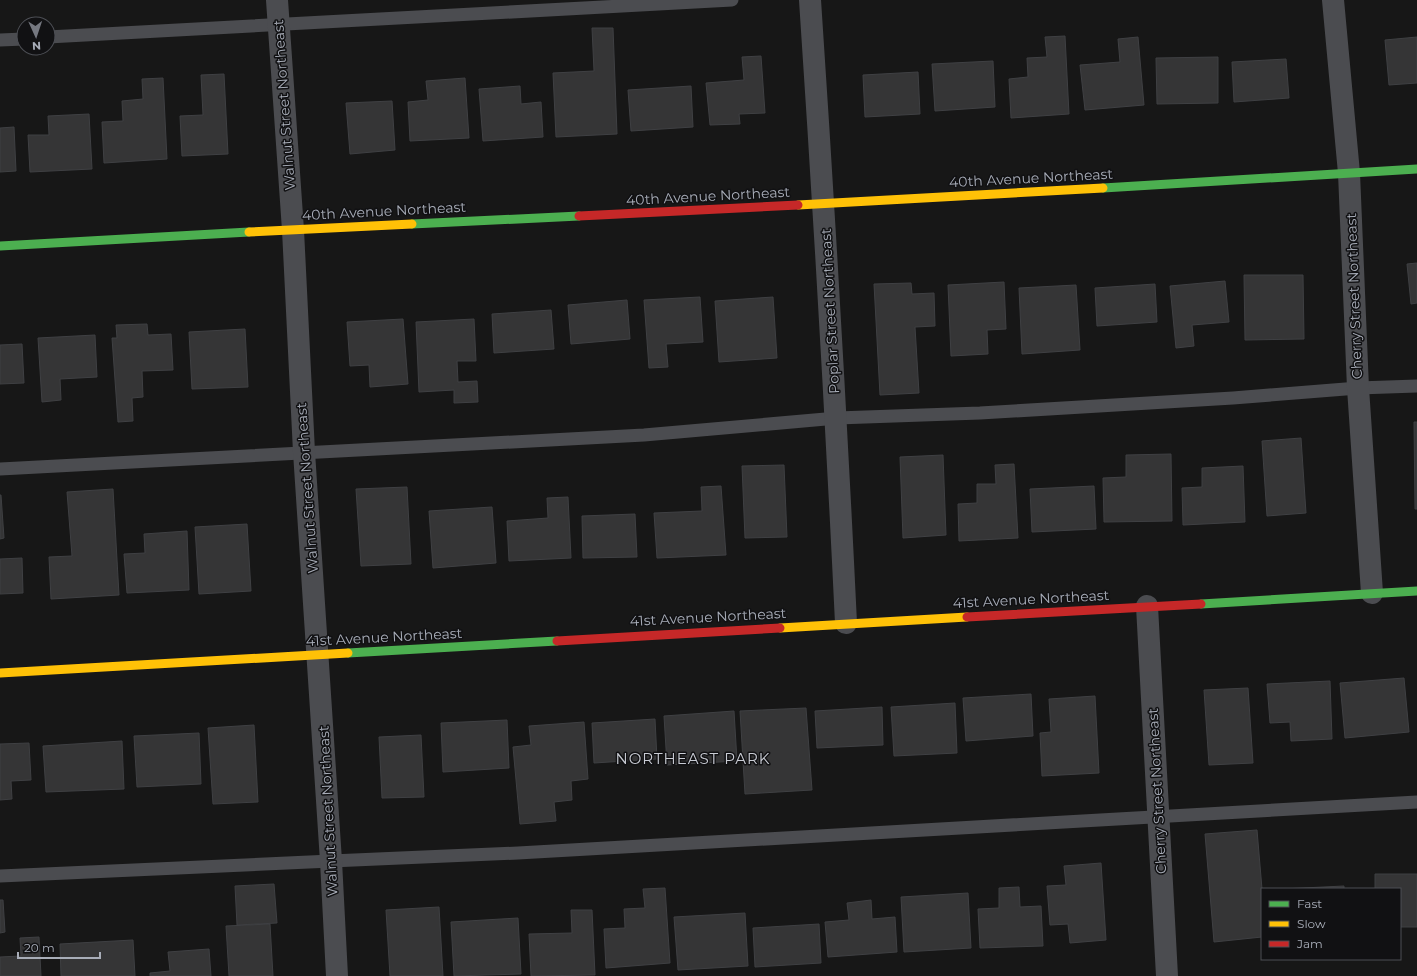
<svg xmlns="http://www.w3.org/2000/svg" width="1417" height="976" viewBox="0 0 1417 976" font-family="Montserrat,sans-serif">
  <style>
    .building { fill: #353536; stroke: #3f4043 }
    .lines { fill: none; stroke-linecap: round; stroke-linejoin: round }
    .lane { stroke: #4b4c50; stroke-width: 13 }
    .street { stroke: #4b4c50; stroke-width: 22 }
    .fast { stroke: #4caf50; stroke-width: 9 }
    .slow { stroke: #ffc107; stroke-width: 9 }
    .jam { stroke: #c62828; stroke-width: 9 }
    .labels { text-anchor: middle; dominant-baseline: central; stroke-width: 3; stroke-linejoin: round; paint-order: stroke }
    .street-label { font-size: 14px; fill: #a8adb8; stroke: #111113 }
    .neighbourhood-label { font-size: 15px; letter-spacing: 1px; fill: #c9ccd4; stroke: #111113 }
  </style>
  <rect width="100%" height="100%" fill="#171717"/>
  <!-- building -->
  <path class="building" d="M 592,28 L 613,28 L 617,134 L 556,137 L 553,73 L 594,71 Z
    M 1065,36 L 1069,114 L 1011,118 L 1009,79 L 1028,77 L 1027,58 L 1047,57 L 1045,37 Z
    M 1138,37 L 1144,105 L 1085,110 L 1080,65 L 1120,62 L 1118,39 Z
    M 1417,37 L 1417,83 L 1389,85 L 1385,40 Z
    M 761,56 L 765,113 L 739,114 L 740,124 L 710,125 L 706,83 L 744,80 L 742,57 Z
    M 1218,57 L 1218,103 L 1157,104 L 1156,58 Z
    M 1286,59 L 1289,98 L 1234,102 L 1232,62 Z
    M 993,61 L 995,107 L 935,111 L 932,64 Z
    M 918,72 L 920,114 L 865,117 L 863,75 Z
    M 224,74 L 228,154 L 182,156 L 180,116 L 203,115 L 201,75 Z
    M 163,78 L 167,159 L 104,163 L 102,122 L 123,121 L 122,101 L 143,99 L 142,79 Z
    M 465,78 L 469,138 L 410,141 L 408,102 L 428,100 L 426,81 Z
    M 520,86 L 521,104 L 541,102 L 543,137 L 483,141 L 479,89 Z
    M 691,86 L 693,127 L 631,131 L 628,90 Z
    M 392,101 L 395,150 L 350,154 L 346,103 Z
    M 89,114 L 92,169 L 30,172 L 28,135 L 49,135 L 48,116 Z
    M 14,127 L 16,171 L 0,172 L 0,128 Z
    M 1417,263 L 1417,303 L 1411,304 L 1407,264 Z
    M 1244,275 L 1303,275 L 1304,339 L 1245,340 Z
    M 1225,281 L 1229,322 L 1192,325 L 1194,346 L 1176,348 L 1170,286 Z
    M 1004,282 L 1006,329 L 987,330 L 988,354 L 951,356 L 948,285 Z
    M 911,283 L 912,294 L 934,293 L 935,326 L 915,327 L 919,393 L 880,395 L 874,284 Z
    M 1155,284 L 1157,322 L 1097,326 L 1095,288 Z
    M 1076,285 L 1080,350 L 1022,354 L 1019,288 Z
    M 700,297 L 703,342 L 666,344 L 668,367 L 649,368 L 644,300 Z
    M 773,297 L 777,358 L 719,362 L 715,301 Z
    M 627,300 L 630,339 L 571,344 L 568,305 Z
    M 551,310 L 554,349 L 494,353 L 492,314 Z
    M 403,319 L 408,384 L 370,387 L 369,365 L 350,366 L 347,322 Z
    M 474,319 L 476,361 L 457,361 L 458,382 L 477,381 L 478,402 L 454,403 L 454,390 L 419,392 L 416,322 Z
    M 147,324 L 148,335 L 171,334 L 173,370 L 142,371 L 143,397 L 132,398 L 133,421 L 118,422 L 112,338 L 117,338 L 116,325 Z
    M 245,329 L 248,387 L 192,389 L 189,332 Z
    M 95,335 L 97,377 L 60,379 L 61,400 L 42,402 L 38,338 Z
    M 22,344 L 24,383 L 0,384 L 0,345 Z
    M 1414,422 L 1417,422 L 1417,509 L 1415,509 Z
    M 1301,438 L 1306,513 L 1267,516 L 1262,441 Z
    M 1171,454 L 1172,521 L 1104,522 L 1103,478 L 1126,477 L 1126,455 Z
    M 943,455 L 946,535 L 903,538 L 900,457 Z
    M 1014,464 L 1018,538 L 959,541 L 958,504 L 977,503 L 977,484 L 996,484 L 995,465 Z
    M 784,465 L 787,537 L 745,538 L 742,466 Z
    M 1243,466 L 1245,522 L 1183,525 L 1182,488 L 1202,487 L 1202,468 Z
    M 721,486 L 726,555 L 657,558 L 654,513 L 702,511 L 701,487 Z
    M 1094,486 L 1096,529 L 1032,532 L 1030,489 Z
    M 407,487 L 411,564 L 361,566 L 356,489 Z
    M 113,489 L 119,595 L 51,599 L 49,557 L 72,556 L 67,492 Z
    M 0,495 L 1,495 L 4,538 L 0,539 Z
    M 568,497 L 571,558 L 509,561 L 507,521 L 548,518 L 547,498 Z
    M 492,507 L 496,563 L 433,568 L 429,511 Z
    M 635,514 L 637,557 L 583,558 L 582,516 Z
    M 247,524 L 251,591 L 199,594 L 195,527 Z
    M 187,531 L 189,590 L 127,593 L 124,554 L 145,553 L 144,534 Z
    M 22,558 L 23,593 L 0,594 L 0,559 Z
    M 1404,678 L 1409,732 L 1345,738 L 1340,683 Z
    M 1330,681 L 1332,739 L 1291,741 L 1290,722 L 1270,723 L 1267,684 Z
    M 1248,688 L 1253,763 L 1209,765 L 1204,690 Z
    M 1031,694 L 1033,736 L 966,741 L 963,698 Z
    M 1095,696 L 1099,773 L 1042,776 L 1040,733 L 1051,732 L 1049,699 Z
    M 955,703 L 957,753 L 894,756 L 891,707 Z
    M 882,707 L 883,745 L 817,748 L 815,711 Z
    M 806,708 L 812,790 L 745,794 L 740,711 Z
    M 734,711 L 737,761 L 667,765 L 664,716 Z
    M 655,719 L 657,759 L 594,763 L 592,723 Z
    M 507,720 L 509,768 L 443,772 L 441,723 Z
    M 584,722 L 588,779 L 571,781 L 572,800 L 554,802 L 556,821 L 520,824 L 513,747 L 531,745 L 529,726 Z
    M 254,725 L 258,802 L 213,804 L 208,728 Z
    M 199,733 L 201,784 L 137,787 L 134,736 Z
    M 421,735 L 424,797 L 382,798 L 379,737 Z
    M 122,741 L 124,789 L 46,792 L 43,746 Z
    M 29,743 L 31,780 L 11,781 L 12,799 L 0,800 L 0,744 Z
    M 1257,830 L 1262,889 L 1262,937 L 1214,942 L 1205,834 Z
    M 1101,863 L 1106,940 L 1070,943 L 1068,924 L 1050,925 L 1047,886 L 1066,885 L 1064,866 Z
    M 1375,874 L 1417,874 L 1417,927 L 1400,927 L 1400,889 L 1375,889 Z
    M 274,884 L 277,923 L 237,925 L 235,886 Z
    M 1344,886 L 1344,889 L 1282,889 Z
    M 1019,887 L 1020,907 L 1041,906 L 1043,946 L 980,948 L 978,909 L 999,908 L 999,888 Z
    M 665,888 L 670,963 L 606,968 L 604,929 L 625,928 L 624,909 L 645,908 L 643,889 Z
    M 968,893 L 971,948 L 904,952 L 901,897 Z
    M 0,900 L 3,900 L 5,932 L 0,933 Z
    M 871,900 L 872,919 L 895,917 L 897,952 L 828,957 L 825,922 L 849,920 L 847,903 Z
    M 439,907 L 443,976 L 390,976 L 386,910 Z
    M 571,910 L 592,910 L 595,975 L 531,976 L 529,934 L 572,933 Z
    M 745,913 L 748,966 L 678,970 L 674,917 Z
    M 518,918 L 521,974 L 454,976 L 451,922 Z
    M 270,924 L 273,976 L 229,976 L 226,926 Z
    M 819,924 L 821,963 L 755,967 L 753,928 Z
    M 39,937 L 41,976 L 0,976 L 0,957 L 21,956 L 20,938 Z
    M 133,940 L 135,976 L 61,976 L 60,944 Z
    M 209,949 L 211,976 L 150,976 L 150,973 L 170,971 L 168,952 Z"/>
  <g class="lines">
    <!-- lane -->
    <path class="lane" d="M 48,37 L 732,0
      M 0,40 L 24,39
      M 0,469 L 644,435 L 837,418 L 980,413 L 1233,398 L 1358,388 L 1417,386
      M 0,876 L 331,861 L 518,853 L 1417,802"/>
    <!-- street -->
    <path class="street" d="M 277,0 L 293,230 L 304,452 L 331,861 L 337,976
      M 810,0 C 824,208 836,415 846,623
      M 1333,0 L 1349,173 L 1358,388 L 1372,593
      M 1147,606 L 1167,976"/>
    <!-- fast -->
    <path class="fast" d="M 1103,188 L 1417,169
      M 412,224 L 579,216
      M 0,246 L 249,232
      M 1201,604 L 1417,591
      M 348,653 L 557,641"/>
    <!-- slow -->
    <path class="slow" d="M 798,205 L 1103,188
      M 249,232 L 412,224
      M 780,628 L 967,617
      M 0,673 L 348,653"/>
    <!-- jam -->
    <path class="jam" d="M 579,216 L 798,205
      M 967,617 L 1201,604
      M 557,641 L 780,628"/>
  </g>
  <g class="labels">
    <!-- street labels -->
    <g class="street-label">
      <text transform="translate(284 105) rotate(-94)">Walnut Street Northeast</text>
      <text transform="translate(1031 178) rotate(-3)">40th Avenue Northeast</text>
      <text transform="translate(708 196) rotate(-3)">40th Avenue Northeast</text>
      <text transform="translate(384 211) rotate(-3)">40th Avenue Northeast</text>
      <text transform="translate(1354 296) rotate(-92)">Cherry Street Northeast</text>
      <text transform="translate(830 311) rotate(-93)">Poplar Street Northeast</text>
      <text transform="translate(307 488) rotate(-94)">Walnut Street Northeast</text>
      <text transform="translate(1031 599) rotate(-3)">41st Avenue Northeast</text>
      <text transform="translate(708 617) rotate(-3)">41st Avenue Northeast</text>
      <text transform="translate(384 637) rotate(-3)">41st Avenue Northeast</text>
      <text transform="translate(1157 791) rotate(-93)">Cherry Street Northeast</text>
      <text transform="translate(328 811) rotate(-93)">Walnut Street Northeast</text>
    </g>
    <!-- neighbourhood labels -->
    <g class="neighbourhood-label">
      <text x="693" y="758">NORTHEAST PARK</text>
    </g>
  </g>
  <!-- legend -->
  <rect x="1261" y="888" width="140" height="72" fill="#111113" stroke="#4d4f55"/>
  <rect x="1269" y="901" width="20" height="6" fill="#4caf50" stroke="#4d4f55"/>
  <text x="1297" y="908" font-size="12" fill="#a8adb8">Fast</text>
  <rect x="1269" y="921" width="20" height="6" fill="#ffc107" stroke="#4d4f55"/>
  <text x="1297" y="928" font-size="12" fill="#a8adb8">Slow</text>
  <rect x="1269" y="941" width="20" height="6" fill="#c62828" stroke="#4d4f55"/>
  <text x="1297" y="948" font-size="12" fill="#a8adb8">Jam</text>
  <!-- north arrow -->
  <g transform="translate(36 36) rotate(177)"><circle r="19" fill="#111113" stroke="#4d4f55"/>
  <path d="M0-3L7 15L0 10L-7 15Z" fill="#757880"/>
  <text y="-6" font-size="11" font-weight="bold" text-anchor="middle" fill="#a8adb8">N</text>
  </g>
  <!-- scale -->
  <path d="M18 952v6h82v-6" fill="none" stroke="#a8adb8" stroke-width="2"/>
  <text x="24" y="952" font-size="12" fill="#a8adb8" stroke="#111113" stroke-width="3" paint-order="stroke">20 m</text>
</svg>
